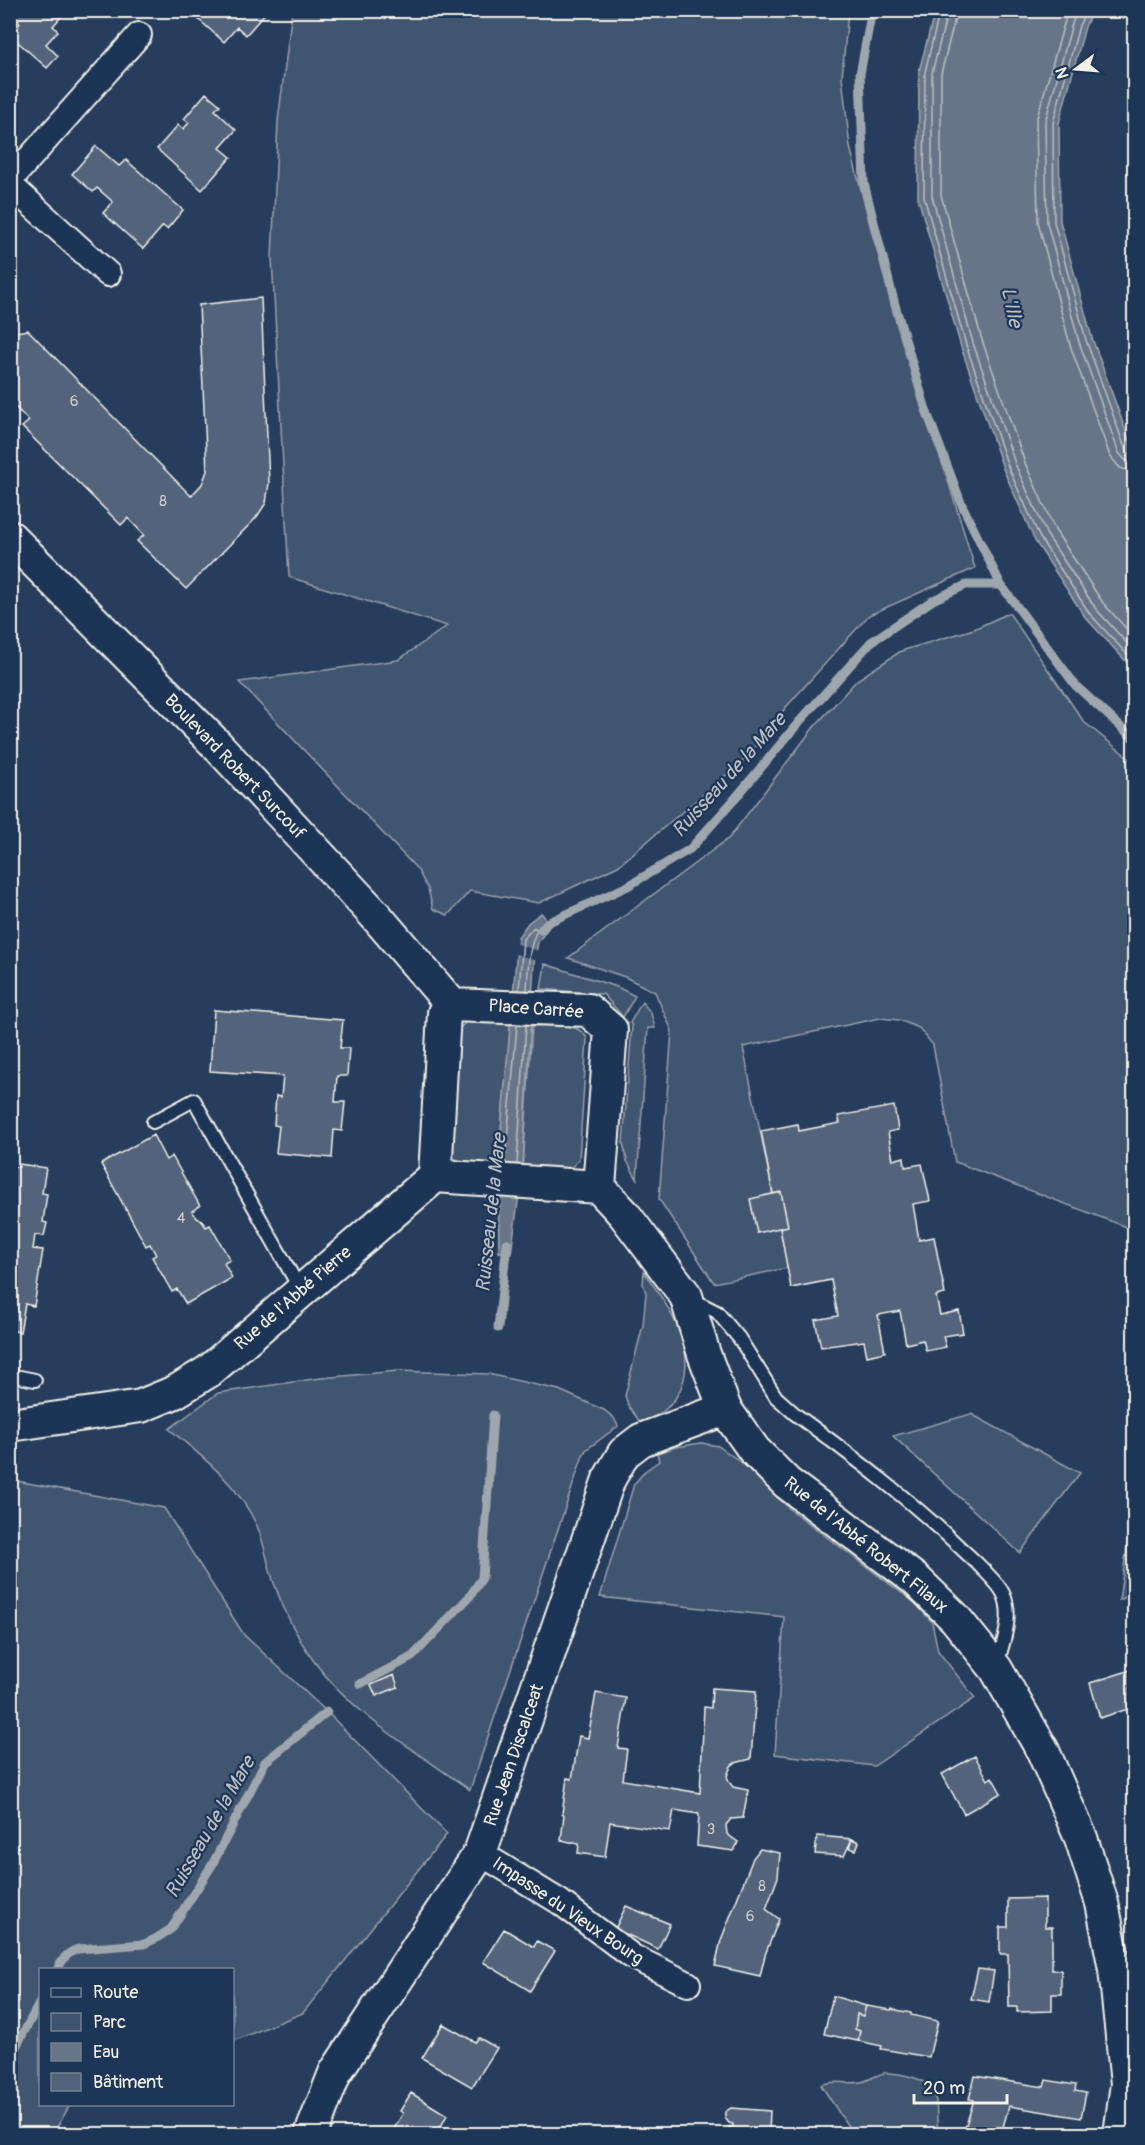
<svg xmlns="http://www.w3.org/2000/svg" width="1145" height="2145" viewBox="0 0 1145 2145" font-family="Pangolin,sans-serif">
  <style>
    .green { fill: #40546f; stroke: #9aa2ac; stroke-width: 1.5 }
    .water { fill: #677588; stroke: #9fa7ae; stroke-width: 1.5 }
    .pier { fill: #263d5d }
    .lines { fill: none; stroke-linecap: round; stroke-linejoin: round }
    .shore { stroke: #bcbfc2; stroke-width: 1.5 }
    .stream { stroke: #9fa7ae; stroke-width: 9 }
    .building { fill: #52647b; stroke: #f4f1e8; stroke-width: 1.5 }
    .service-casing { stroke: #f4f1e8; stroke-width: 16 }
    .minor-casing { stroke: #f4f1e8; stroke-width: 28 }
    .tertiary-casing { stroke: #f4f1e8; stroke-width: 36 }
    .service { stroke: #1d3557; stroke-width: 12 }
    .minor { stroke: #1d3557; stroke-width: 24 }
    .tertiary { stroke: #1d3557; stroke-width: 32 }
    .labels { text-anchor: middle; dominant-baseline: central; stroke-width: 4.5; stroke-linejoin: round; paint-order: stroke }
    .number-label { font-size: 15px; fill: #cccecd }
    .street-label { font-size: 18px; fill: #f4f1e8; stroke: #1d3557 }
    .water-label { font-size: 20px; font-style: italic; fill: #bcbfc2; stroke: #1d3557 }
  </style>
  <rect width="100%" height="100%" fill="#263d5d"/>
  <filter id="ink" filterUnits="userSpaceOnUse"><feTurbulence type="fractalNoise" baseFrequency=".0167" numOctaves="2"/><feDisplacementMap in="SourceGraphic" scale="12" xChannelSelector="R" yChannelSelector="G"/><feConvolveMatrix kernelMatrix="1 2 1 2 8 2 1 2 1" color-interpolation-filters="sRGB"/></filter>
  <g filter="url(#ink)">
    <!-- green -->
    <path class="green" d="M 292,11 L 848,11 L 842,77 L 850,147 L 873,237 L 975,568 L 869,615 L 787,706 L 744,760 L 618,866 L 539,903 L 470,891 L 448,915 L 433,909 L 428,889 L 417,869 L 239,682 L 398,660 L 447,626 L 289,577 L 272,258 L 278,121 Z
      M 1009,613 L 1084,722 L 1134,762 L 1134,1230 L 955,1162 L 933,1045 L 919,1028 L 899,1020 L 880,1018 L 743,1047 L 788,1268 L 714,1283 L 659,1199 L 672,1031 L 655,992 L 625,977 L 568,958 L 729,838 L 814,727 L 857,680 L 901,651 L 974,629 Z
      M 545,964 L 617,987 L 635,996 L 623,1017 L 603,994 L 541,989 Z
      M 642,1002 L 651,1013 L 655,1028 L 648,1028 L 637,1179 L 627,1161 L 623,1143 L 632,1026 L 630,1023 Z
      M 467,1021 L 511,1023 L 498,1164 C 483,1163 464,1167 452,1156 L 458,1030 Z
      M 532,1026 C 548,1026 581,1021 587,1039 L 579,1159 L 573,1166 L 569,1168 L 523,1165 Z
      M 644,1272 C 669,1307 704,1356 675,1399 C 667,1411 654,1417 642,1425 L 629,1407 L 625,1396 L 643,1325 L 646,1293 L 643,1284 Z
      M 398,1371 L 488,1374 L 559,1390 L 604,1410 L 614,1418 L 618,1426 L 586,1450 L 583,1455 L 470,1790 C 416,1751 353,1715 313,1660 C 297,1637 283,1609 274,1583 C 267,1564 265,1544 257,1526 C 238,1484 203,1457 169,1429 L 218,1393 L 321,1378 Z
      M 971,1414 L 1080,1473 L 1020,1553 L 893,1436 Z
      M 701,1443 L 718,1446 L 741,1462 L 791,1510 L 915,1603 L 932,1622 L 938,1651 L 975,1698 L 874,1766 L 775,1754 L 784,1617 L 600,1597 L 634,1484 L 645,1471 L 659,1461 L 657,1453 L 676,1447 Z
      M 11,1480 L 164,1508 L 244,1635 L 327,1712 L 447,1834 L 303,2013 L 233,2041 L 232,1970 L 40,1970 L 40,2104 L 70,2105 L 53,2134 L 11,2134 Z
      M 1134,1522 L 1134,1594 L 1119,1600 L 1129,1533 Z
      M 884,2073 C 902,2073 915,2077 931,2085 L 936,2101 L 938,2134 L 853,2134 L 821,2085 C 834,2079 847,2085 861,2082 C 868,2081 876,2075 884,2073 Z"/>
    <!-- water -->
    <path class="water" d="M 935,11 L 1092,11 L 1085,27 L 1059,123 L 1060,221 L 1092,338 L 1134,454 L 1134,670 L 1085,617 L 1035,541 L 1004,471 L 961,347 L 918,198 L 919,71 Z
      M 541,913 L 551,924 L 538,942 L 534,963 L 523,1165 L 511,1254 L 499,1252 L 498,1164 L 518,937 L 528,923 Z"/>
    <!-- pier -->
    <path class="pier" d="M 514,943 L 539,951 L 537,961 L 513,953 Z"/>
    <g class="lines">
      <!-- shore -->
      <path class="shore" d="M 940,10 L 925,72 L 924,197 L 966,345 L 1009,469 L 1040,538 L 1090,614 L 1134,662
        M 948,10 L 932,73 L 932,196 L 973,343 L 1016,466 L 1047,535 L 1096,609 L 1134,651
        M 957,10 L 941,74 L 941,195 L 982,340 L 1025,463 L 1055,530 L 1103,603 L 1134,637
        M 1068,10 L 1036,121 L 1038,222 L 1070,345 L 1110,456 L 1120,468 L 1134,472
        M 1077,10 L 1072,24 L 1045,122 L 1047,223 L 1079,342 L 1119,453 L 1125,460 L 1134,463
        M 1086,10 L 1079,26 L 1053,123 L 1054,222 L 1086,340 L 1126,451 L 1130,454 L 1134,455
        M 519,990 L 523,939 L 534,927 L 537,930 C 528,949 528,969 527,990
        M 505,1163 L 517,1025
        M 517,1164 L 526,1025"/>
      <!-- stream -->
      <path class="stream" d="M 872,10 L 860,74 L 864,183 L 895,305 L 926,410 L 962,505 L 1001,585 L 1076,686 L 1134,739
        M 541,930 L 547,923 L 628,886 L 690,849 L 733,801 L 800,721 L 871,642 L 933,600 L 966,585 L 1001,585
        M 498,1328 L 507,1243
        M 360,1684 L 412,1657 L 470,1596 L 482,1578 L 493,1415
        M 57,1970 C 63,1959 66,1953 78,1949 L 144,1944 L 155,1939 L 171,1929 L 212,1865 L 265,1762 L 327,1712
        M 10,2058 L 40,2002"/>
    </g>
    <!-- building -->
    <path class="building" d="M 10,10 L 67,10 L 53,26 L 58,31 L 46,44 L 58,56 L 47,68 L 10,35 L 20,23 L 10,14 Z
      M 188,10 L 268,10 L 246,35 L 237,27 L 224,42 Z
      M 206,93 L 220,105 L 215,110 L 236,130 L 220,148 L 231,157 L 202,190 L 157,149 L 178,125 L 183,129 L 189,123 L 184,119 Z
      M 96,146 L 119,166 L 126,160 L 183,210 L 167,229 L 163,226 L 143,249 L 103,213 L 113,202 L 97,188 L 93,192 L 72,174 Z
      M 261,298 L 269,483 L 266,503 L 256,518 L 186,589 L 137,541 L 144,535 L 128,518 L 121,525 L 22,427 L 29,421 L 13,405 L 10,407 L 10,333 L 28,330 L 191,496 L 202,484 L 207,471 L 199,305 Z
      M 214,1010 L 343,1020 L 340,1048 L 349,1048 L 347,1076 L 337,1076 L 335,1102 L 345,1102 L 342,1131 L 334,1130 L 332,1158 L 276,1153 L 279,1126 L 274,1125 L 276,1096 L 281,1097 L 283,1076 L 210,1071 Z
      M 894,1106 L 898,1130 L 888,1132 L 893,1160 L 904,1157 L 905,1167 L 922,1164 L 930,1201 L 913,1204 L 919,1240 L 934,1237 L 945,1294 L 936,1296 L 940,1315 L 959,1311 L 963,1333 L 943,1336 L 946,1347 L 926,1351 L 923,1340 L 906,1344 L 900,1311 L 878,1315 L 885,1352 L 867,1356 L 864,1341 L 821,1347 L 815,1320 L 838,1316 L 831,1280 L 791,1288 L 780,1228 L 788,1226 L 781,1192 L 773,1194 L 761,1131 L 798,1124 L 799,1131 L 840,1123 L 838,1116 Z
      M 153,1135 L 166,1160 L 172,1156 L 200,1206 L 192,1211 L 197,1218 L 202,1221 L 206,1227 L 210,1225 L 230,1260 L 224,1263 L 232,1278 L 186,1304 L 177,1289 L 172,1292 L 152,1257 L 156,1255 L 150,1244 L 146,1246 L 101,1164 Z
      M 19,1164 L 46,1168 L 42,1193 L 47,1194 L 43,1222 L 47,1223 L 44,1236 L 35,1235 L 33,1249 L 43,1250 L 34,1306 L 25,1304 L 20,1332 L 10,1330 L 10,1166 L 19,1167 Z
      M 781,1192 L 788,1226 L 757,1233 L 750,1199 Z
      M 1134,1658 L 1134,1707 L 1100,1718 L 1090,1683 L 1134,1669 L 1131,1659 Z
      M 394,1675 L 398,1687 L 376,1696 L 371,1685 Z
      M 712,1688 L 756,1691 L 751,1759 L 735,1763 L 731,1766 L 727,1776 L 729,1782 L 733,1787 L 748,1790 L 743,1818 L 731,1819 L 726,1825 L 727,1834 L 738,1842 L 734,1851 L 697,1846 L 699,1814 L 674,1810 L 670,1831 L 610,1822 L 605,1857 L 578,1853 L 579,1844 L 561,1840 L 564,1815 L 562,1814 L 567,1778 L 572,1779 L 579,1736 L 588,1738 L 596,1693 L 626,1698 L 618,1748 L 627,1749 L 623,1780 L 700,1793 L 704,1707 L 711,1708 Z
      M 975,1756 L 988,1780 L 992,1777 L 1001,1793 L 964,1814 L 942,1774 Z
      M 817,1836 L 852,1839 L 844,1856 L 815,1854 Z
      M 852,1839 L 859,1842 L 856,1850 L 849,1848 Z
      M 760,1849 L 780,1853 L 778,1877 L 766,1909 L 779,1919 L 765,1955 L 760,1976 L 715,1966 L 721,1940 L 753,1858 Z
      M 1045,1898 L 1045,1927 L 1052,1927 L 1052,1970 L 1061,1970 L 1061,1994 L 1052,1994 L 1052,2011 L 1017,2012 L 1017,2007 L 1009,2007 L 1008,1954 L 1000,1954 L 1000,1927 L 1008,1927 L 1008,1899 Z
      M 626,1906 L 670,1924 L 658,1949 L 615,1929 Z
      M 504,1929 L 534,1947 L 537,1941 L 555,1951 L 530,1991 L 483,1962 Z
      M 978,1969 L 994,1971 L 989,2002 L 971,1999 Z
      M 833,1996 L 866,2006 L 863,2016 L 857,2014 L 855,2029 L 860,2031 L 858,2041 L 824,2034 Z
      M 866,2006 L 891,2010 L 892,2009 L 911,2013 L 911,2015 L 938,2021 L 929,2057 L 881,2049 L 882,2046 L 858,2041 L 860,2031 L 855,2029 L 857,2014 L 863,2016 Z
      M 443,2024 L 475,2042 L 479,2038 L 497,2048 L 472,2087 L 422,2058 Z
      M 975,2076 L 1044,2087 L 1046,2080 L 1076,2085 L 1075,2091 L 1086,2093 L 1081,2118 L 1009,2106 L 1001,2134 L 963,2134 L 974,2100 L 969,2099 Z
      M 411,2093 L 447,2115 L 437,2134 L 391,2134 L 403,2113 L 400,2111 Z
      M 731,2108 L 770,2111 L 769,2134 L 775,2134 L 724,2134 L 729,2133 L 729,2127 L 733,2127 L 733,2124 L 729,2123 L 725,2118 L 725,2112 Z"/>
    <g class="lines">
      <!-- service casing -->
      <g class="service-casing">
        <path id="service" d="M 153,1122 L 194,1100 L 301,1291
          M 693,1300 L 717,1312 L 739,1338 L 776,1397 L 795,1414 C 854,1457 913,1502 966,1553 C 975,1561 998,1583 1003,1593 C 1014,1615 1003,1643 997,1665
          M 10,1375 L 35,1380"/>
      </g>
      <!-- minor casing -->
      <g class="minor-casing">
        <path id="minor" d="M 10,180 L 139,35
          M 10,185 L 108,274
          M 480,1853 L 560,1902 L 633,1957 L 688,1984"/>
      </g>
      <!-- tertiary casing -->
      <g class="tertiary-casing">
        <path id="tertiary" d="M 10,537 L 215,743 L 375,915 L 452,1005
          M 435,1176 L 444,1013 L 452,1005 L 588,1010 L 611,1030 L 599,1187
          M 435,1176 L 599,1187
          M 599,1187 L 624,1214 L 686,1296 L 704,1354 L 725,1409 L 754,1450 L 787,1483 L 916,1580 L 955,1618 L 996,1669 L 1043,1751 L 1081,1838 L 1102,1903 L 1115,1969 L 1127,2084 L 1120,2134
          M 10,1425 L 141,1406 L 175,1392 L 209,1371 L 435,1176
          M 311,2134 L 335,2073 L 480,1853 L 609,1479 L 624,1453 L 641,1440 L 725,1409"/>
      </g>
      <!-- service -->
      <use href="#service" class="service"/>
      <!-- minor -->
      <use href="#minor" class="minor"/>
      <!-- tertiary -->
      <use href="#tertiary" class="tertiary"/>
    </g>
  </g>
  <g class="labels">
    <!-- number labels -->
    <g class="number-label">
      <text x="74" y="401">6</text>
      <text x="163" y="501">8</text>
      <text x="181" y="1218">4</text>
      <text x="711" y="1829">3</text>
      <text x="762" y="1886">8</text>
      <text x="750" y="1916">6</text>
    </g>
    <!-- street labels -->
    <g class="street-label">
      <text transform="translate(235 767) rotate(46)">Boulevard Robert Surcouf</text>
      <text transform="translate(536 1009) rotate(4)">Place Carrée</text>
      <text transform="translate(293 1298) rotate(-41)">Rue de l'Abbé Pierre</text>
      <text transform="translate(866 1545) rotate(39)">Rue de l'Abbé Robert Filaux</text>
      <text transform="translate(514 1755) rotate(-71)">Rue Jean Discalceat</text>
      <text transform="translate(568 1911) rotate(34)">Impasse du Vieux Bourg</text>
    </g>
    <!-- water labels -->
    <g class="water-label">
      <text transform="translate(1012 307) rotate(78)">L'Ille</text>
      <text transform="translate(729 775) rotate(-48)">Ruisseau de la Mare</text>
      <text transform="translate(491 1213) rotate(-84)">Ruisseau de la Mare</text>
      <text transform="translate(210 1827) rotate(-60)">Ruisseau de la Mare</text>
    </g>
  </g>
  <!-- margin -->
  <rect width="1145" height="2145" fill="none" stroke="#1d3557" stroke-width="36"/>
  <rect x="18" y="18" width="1109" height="2109" fill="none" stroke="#f4f1e8" stroke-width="2" filter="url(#ink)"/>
  <!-- legend -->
  <rect x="39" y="1968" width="195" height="138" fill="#1d3557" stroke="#738091" stroke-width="1.5"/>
  <rect x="51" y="1988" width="30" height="9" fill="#1d3557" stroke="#738091" stroke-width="1.5"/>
  <text x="93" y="1998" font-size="18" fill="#f4f1e8">Route</text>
  <rect x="51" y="2013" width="30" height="18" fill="#40546f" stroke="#738091" stroke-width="1.5"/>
  <text x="93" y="2028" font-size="18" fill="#f4f1e8">Parc</text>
  <rect x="51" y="2043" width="30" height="18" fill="#677588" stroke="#738091" stroke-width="1.5"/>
  <text x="93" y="2058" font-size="18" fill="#f4f1e8">Eau</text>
  <rect x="51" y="2073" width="30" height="18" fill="#52647b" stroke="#738091" stroke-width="1.5"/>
  <text x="93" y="2088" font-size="18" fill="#f4f1e8">Bâtiment</text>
  <!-- north arrow -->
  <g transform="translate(1076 69) rotate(254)" stroke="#1d3557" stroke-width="4.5" paint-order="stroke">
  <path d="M0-4.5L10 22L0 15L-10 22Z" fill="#f4f1e8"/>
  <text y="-9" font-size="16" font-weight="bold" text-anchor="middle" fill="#f4f1e8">N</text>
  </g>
  <!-- scale -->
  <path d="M914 2094v9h93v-9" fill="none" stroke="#f4f1e8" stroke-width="3"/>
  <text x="923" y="2094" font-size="18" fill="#f4f1e8" stroke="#1d3557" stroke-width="4.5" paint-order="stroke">20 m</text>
</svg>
